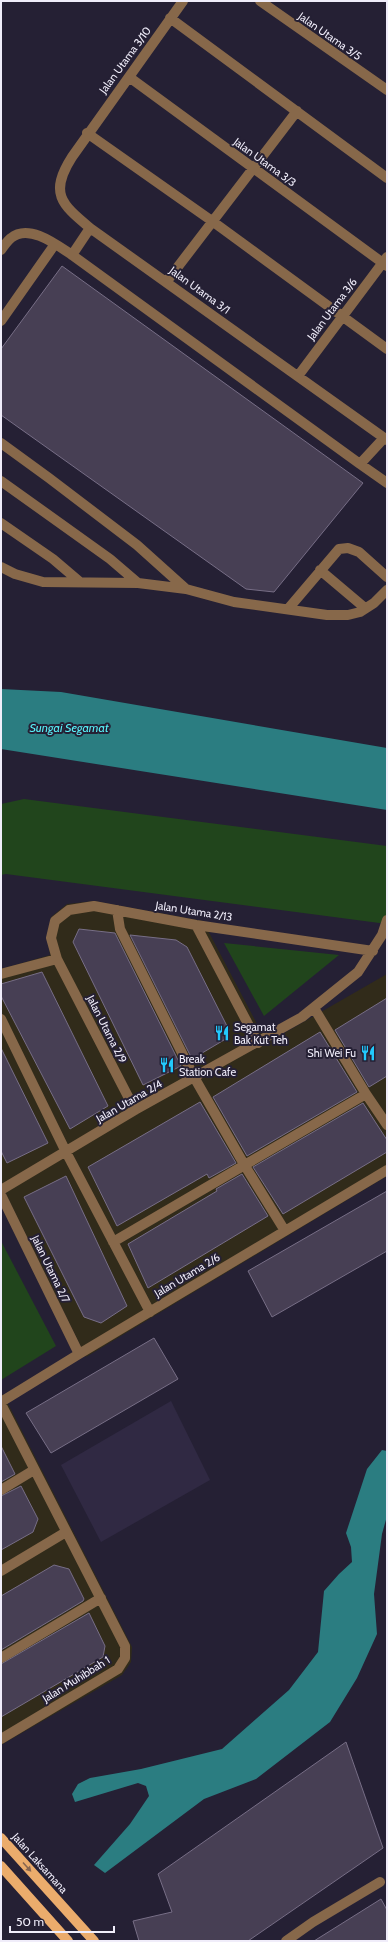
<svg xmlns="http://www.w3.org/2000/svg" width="388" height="1942" viewBox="0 0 388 1942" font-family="Cabin,sans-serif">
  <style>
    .commercial { fill: #312b1a }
    .built { fill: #302943 }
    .green { fill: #21451c }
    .water { fill: #2b7d81 }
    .building { fill: #473f54; stroke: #776e86 }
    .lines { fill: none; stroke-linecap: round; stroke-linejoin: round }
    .minor { stroke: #87684a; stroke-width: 10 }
    .major { stroke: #ebac6c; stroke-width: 10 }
    .oneway { fill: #886650 }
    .labels { text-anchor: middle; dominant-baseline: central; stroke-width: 4; stroke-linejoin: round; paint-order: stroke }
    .street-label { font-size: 11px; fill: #f0edfa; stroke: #252034 }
    .poi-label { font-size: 11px; fill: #f0edfa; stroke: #252034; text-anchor: start }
    .water-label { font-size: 12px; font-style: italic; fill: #59f3fa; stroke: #252034 }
  </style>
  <rect width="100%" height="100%" fill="#252034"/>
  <!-- commercial -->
  <path class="commercial" d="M 94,901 L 203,921 L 267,1043 L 387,974 L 387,1176 L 86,1357 L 1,1184 L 1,969 L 50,955 L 47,938 L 51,917 L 67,904 Z
    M 3,1394 L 132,1647 L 131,1662 L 122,1675 L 1,1745 L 1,1396 Z"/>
  <!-- built -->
  <path class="built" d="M 171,1401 L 210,1480 L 101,1542 L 61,1465 Z"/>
  <!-- green -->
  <path class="green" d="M 24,799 L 387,846 L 387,924 L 6,874 L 1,875 L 1,804 Z
    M 224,943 L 339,955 L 264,1016 Z
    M 1,1241 L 56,1346 L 1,1380 Z"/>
  <!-- water -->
  <path class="water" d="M 1,689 L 61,692 L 387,748 L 387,810 L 1,749 Z
    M 382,1450 L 387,1451 L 387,1516 L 382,1534 L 374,1594 L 377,1634 L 357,1678 L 330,1722 L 256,1779 L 204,1799 L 105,1873 L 94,1865 L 130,1824 L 149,1796 L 146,1786 L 138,1783 L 75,1802 L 72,1794 L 78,1784 L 90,1778 L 141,1769 L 222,1749 L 289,1690 L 318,1652 L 324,1591 L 339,1574 L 352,1562 L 351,1547 L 346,1533 L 367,1469 Z"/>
  <!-- building -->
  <path class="building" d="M 62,266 L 363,483 L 274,592 L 246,589 L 1,415 L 1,349 Z
    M 79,929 L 115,933 L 181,1066 L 143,1085 L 73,942 Z
    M 130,935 L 176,940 L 187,947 L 229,1030 L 224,1040 L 192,1059 Z
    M 42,972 L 108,1106 L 70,1129 L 1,996 L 1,984 Z
    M 387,998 L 387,1076 L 369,1087 L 335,1030 Z
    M 320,1032 L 357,1092 L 247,1156 L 213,1097 Z
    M 1,1048 L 48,1143 L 7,1163 L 1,1151 Z
    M 200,1102 L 236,1163 L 209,1178 L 207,1174 L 117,1226 L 88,1167 Z
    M 363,1103 L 387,1140 L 387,1152 L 283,1214 L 253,1167 Z
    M 242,1174 L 268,1216 L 148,1288 L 128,1244 L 217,1191 L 216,1189 Z
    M 66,1176 L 127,1306 L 101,1323 L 84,1317 L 24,1197 Z
    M 387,1191 L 387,1251 L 272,1317 L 248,1271 Z
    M 154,1338 L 178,1379 L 51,1453 L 26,1413 Z
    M 1,1446 L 15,1474 L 1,1482 Z
    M 21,1486 L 38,1519 L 33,1532 L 1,1550 L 1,1496 Z
    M 54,1565 L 69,1569 L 84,1599 L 83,1601 L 1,1650 L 1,1596 Z
    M 89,1613 L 105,1646 L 103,1657 L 1,1717 L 1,1664 Z
    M 346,1742 L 383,1848 L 248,1941 L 139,1941 L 133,1921 L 172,1912 L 158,1874 Z
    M 381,1899 L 387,1910 L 387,1941 L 314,1941 Z"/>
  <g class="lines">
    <!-- minor -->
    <path class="minor" d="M 183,1 L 72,157 C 49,193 61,204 90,228 L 387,440
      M 260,1 L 387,90
      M 170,18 L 387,178
      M 129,77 L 387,266
      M 87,133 L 212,221 L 387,349
      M 1,250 C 4,246 7,241 11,238 C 29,223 57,245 72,255 L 90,228
      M 72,255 L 360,464 L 384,438
      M 167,281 L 297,111
      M 1,321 L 55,244
      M 298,376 L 387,257
      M 1,443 L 49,478 L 137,545 L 186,589
      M 360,464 L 387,483
      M 1,481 L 110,559 L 138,583
      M 1,523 L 53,559 L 80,582
      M 1,567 L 15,574 L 43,582 L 138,583 L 186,589 L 234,602 L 327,615 L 348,615 L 360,612 L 374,603 L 387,590
      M 320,570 L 365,608
      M 288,609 L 339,549 L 348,548 L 359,552 L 387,577
      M 117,910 L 120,929 L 194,1077 L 245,1166 L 285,1231
      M 196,925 L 258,1043
      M 1,974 L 57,959
      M 314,1008 L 366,1094 L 387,1125
      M 1,1019 L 66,1152 L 150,1312
      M 135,1110 L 57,959 L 51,938 L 55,921 L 69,910 L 94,906 L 196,925 L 373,951
      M 1,1190 L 135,1110 L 302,1017 L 358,972 L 382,935 L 387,920
      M 1,1195 L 79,1354
      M 113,1242 L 366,1094
      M 1,1402 L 79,1354 L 387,1170
      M 1,1404 L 125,1646 L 125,1658 L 118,1669 L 1,1739
      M 1,1490 L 34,1470
      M 1,1571 L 66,1532
      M 1,1658 L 101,1598
      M 286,1941 L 313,1922 L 380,1882"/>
    <!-- major -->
    <path class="major" d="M 1,1838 L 94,1941
      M 1,1866 L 68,1941"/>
  </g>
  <!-- one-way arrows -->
  <defs><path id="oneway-solid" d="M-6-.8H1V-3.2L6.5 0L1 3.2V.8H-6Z"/></defs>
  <use class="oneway" href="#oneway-solid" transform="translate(27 1867) rotate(48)"/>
  <!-- icons -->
  <defs>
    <g id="restaurant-bare" transform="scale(1.2)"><path d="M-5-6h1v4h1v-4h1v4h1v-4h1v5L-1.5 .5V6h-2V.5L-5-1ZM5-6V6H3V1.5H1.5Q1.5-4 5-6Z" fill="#22c9fd" stroke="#252034" stroke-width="2.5" paint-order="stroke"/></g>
  </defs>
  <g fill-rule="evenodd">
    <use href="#restaurant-bare" x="222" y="1033"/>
    <use href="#restaurant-bare" x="368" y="1053"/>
    <use href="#restaurant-bare" x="167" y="1065"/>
  </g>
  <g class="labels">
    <!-- street labels -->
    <g class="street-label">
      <text transform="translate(330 36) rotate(35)">Jalan Utama 3/5</text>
      <text transform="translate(125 60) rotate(-54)">Jalan Utama 3/10</text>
      <text transform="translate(265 162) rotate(36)">Jalan Utama 3/3</text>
      <text transform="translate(200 290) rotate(36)">Jalan Utama 3/1</text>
      <text transform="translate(332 309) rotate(-53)">Jalan Utama 3/6</text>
      <text transform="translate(194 911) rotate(9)">Jalan Utama 2/13</text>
      <text transform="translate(107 1029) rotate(63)">Jalan Utama 2/9</text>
      <text transform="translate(129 1101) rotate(-30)">Jalan Utama 2/4</text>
      <text transform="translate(51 1269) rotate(64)">Jalan Utama 2/7</text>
      <text transform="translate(187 1275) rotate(-31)">Jalan Utama 2/6</text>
      <text transform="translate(76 1679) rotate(-32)">Jalan Muhibbah 1</text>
      <text transform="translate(40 1863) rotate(48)">Jalan Laksamana</text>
    </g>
    <!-- poi labels -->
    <g class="poi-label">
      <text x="234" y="1027">Segamat<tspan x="234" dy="13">Bak Kut Teh</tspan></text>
      <text x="356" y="1053" text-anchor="end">Shi Wei Fu</text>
      <text x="179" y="1059">Break<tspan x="179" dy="13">Station Cafe</tspan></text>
    </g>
    <!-- water labels -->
    <g class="water-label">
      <text x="69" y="727">Sungai Segamat</text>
    </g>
  </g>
  <!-- border -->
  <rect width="388" height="1942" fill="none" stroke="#f0edfa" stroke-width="4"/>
  <!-- scale -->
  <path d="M10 1926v6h104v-6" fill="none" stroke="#f0edfa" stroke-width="2"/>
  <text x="16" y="1926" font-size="12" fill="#f0edfa" stroke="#252034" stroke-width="3" paint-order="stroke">50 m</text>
</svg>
